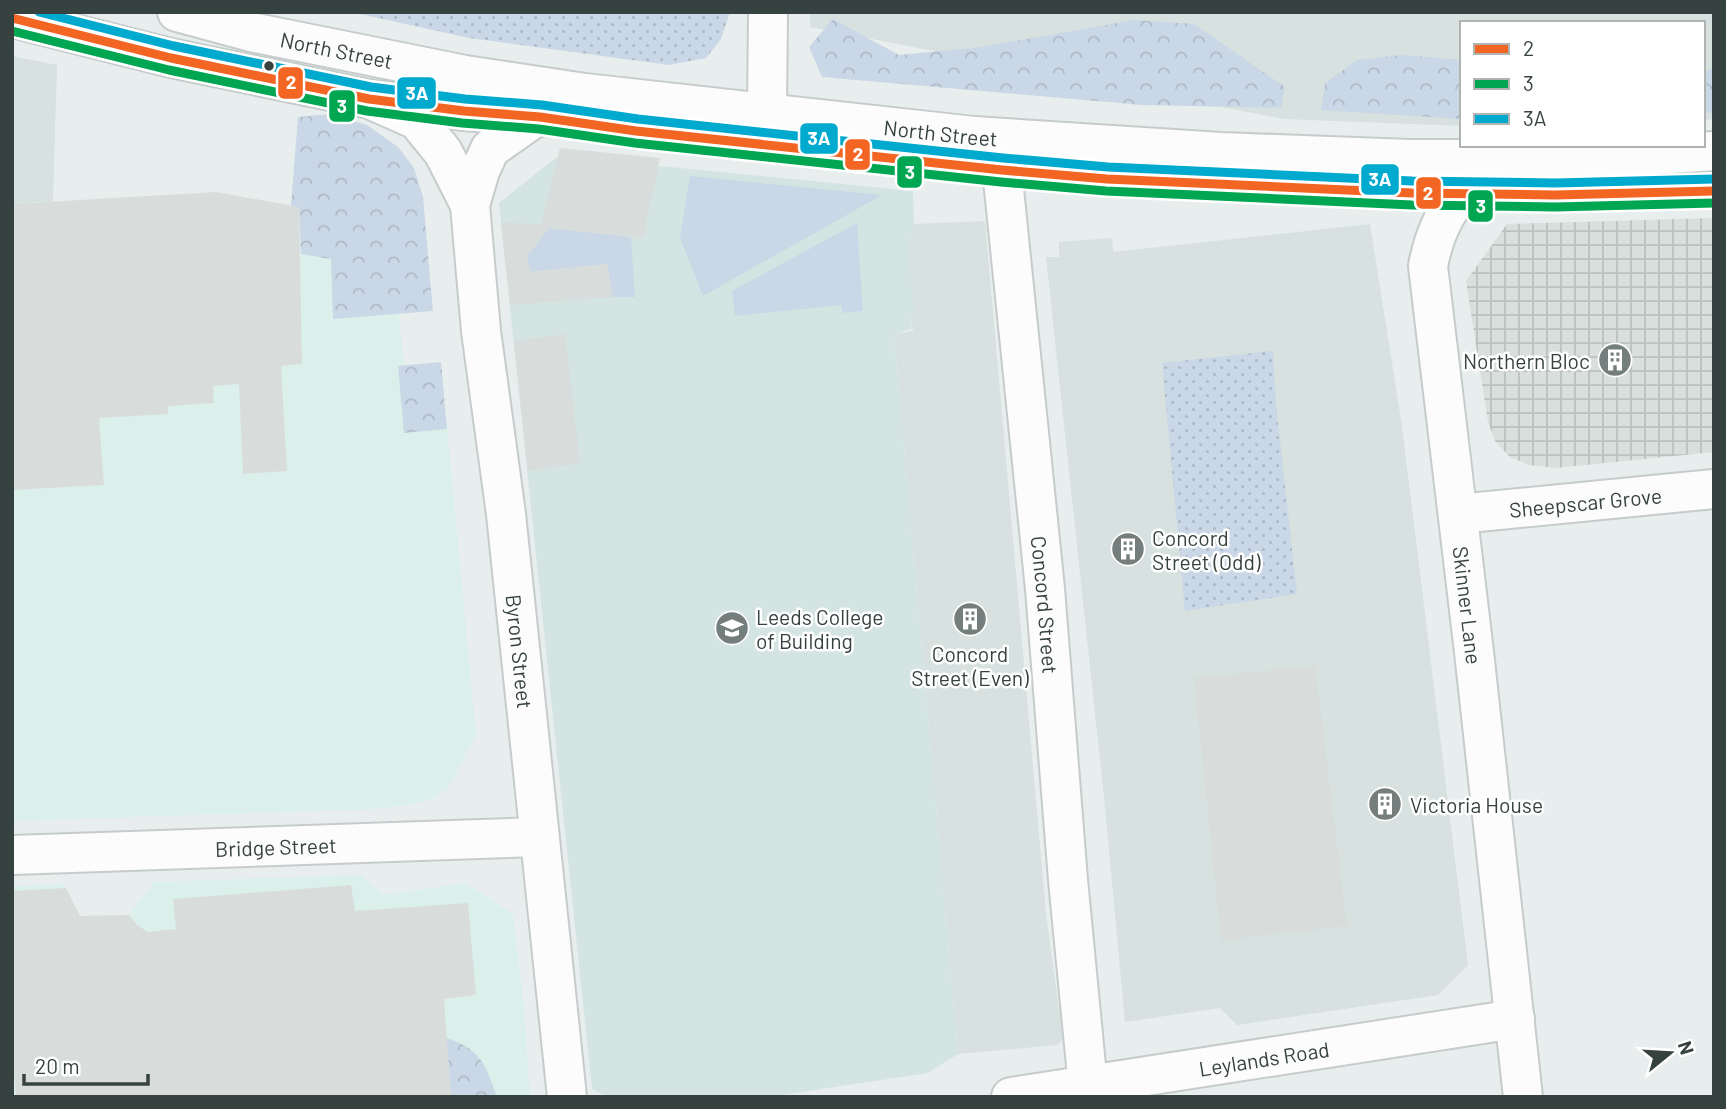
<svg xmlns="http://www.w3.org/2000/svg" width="1726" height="1109" viewBox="0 0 1726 1109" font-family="Barlow,sans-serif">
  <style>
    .residential { fill: #d6e1e0 }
    .commercial { fill: #dcf0eb }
    .industrial { fill: url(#industrial-grid) }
    .education { fill: #d4e4e2 }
    .grass { fill: #cad7e6 }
    .forest { fill: url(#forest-crowns) }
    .park { fill: url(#park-dots) }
    .parking { fill: #d8dddc }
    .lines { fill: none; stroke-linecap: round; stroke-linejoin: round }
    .minor-casing { stroke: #c6cccb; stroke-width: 42 }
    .tertiary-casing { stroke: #c6cccb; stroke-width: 42 }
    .minor { stroke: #fcfcfc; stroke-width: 38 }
    .tertiary { stroke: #fcfcfc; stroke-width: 38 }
    .bus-1-casing { stroke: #fff; stroke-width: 14 }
    .bus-2-casing { stroke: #fff; stroke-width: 14 }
    .bus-3-casing { stroke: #fff; stroke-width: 14 }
    .bus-1 { stroke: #f26522; stroke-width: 9 }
    .bus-2 { stroke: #00a651; stroke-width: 9 }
    .bus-3 { stroke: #00a9ce; stroke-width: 9 }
    .bus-dot { fill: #36423f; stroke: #fff; stroke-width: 2.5 }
    .labels { text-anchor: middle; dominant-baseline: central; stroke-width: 5; stroke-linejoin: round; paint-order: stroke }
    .street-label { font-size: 21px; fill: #36423f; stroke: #fff }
    .poi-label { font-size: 21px; fill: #36423f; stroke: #fff; text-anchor: start }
    .line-badge { stroke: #fff; stroke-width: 2.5 }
    .badge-label { font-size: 19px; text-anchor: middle; font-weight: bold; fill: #fff }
  </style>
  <defs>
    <pattern id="industrial-grid" width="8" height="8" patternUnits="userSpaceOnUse" patternTransform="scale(1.75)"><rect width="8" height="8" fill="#d8dfdd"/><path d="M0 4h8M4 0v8" fill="none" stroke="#bac1bf"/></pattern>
    <pattern id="forest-crowns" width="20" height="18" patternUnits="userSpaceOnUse" patternTransform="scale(1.75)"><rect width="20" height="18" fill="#cad7e6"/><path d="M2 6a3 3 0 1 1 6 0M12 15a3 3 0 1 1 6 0" fill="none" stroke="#aebac6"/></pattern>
    <pattern id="park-dots" width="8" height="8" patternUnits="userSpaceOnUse" patternTransform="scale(1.75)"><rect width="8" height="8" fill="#cad7e6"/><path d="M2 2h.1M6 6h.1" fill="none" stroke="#aebac6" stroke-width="1.8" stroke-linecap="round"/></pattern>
  </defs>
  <rect width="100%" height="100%" fill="#e8eeed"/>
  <!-- residential -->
  <path class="residential" d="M 810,12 L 1714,12 L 1714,119 L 1703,120 L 1703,23 L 1462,23 L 1462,126 L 1284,119 L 810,27 Z
    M 12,56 L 57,65 L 53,201 L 12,204 Z
    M 985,221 L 1046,914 L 1063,1039 L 1057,1045 L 958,1054 L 894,334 L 913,331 L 911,316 L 915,315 L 907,253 L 914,224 Z
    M 1370,224 L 1402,426 L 1468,965 L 1438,995 L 1237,1025 L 1220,1008 L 1125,1022 L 1104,797 L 1046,257 L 1059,257 L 1059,242 L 1112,238 L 1113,252 Z"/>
  <!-- commercial -->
  <path class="commercial" d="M 295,145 L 400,271 L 399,315 L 404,366 L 441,362 L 476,735 L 448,789 L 431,799 L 407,805 L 376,809 L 12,821 L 12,204 L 216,192 L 291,206 Z
    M 361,875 L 383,895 L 466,883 L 513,914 L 524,1007 L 530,1097 L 12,1097 L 12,886 L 64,884 L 80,916 L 129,915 L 154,882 Z"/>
  <!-- industrial -->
  <path class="industrial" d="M 1714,218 L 1714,452 L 1556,468 L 1529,465 L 1510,457 L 1495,441 L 1488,422 L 1466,281 L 1507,224 Z"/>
  <!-- education -->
  <path class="education" d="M 558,156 L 913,191 L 914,224 L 907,253 L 916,315 L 911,317 L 912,329 L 894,334 L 958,1054 L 928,1073 L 769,1097 L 608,1097 L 592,1089 L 499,203 Z"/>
  <!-- grass -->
  <path class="grass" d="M 690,176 L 882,195 L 703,296 L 680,238 Z
    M 857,223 L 863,311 L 843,313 L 841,305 L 735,316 L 732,291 Z
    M 549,228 L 631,237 L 635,297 L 613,297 L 607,264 L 530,272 L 527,256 Z"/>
  <!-- forest -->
  <path class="forest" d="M 833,19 L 899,55 L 982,47 L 1134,20 L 1194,24 L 1285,87 L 1281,108 L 1142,105 L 822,77 L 809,47 Z
    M 1402,55 L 1462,60 L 1462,119 L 1321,110 L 1325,83 L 1357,60 Z
    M 1714,68 L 1714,112 L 1703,113 L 1703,72 Z
    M 331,114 L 367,125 L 398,147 L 414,168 L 423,197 L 433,311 L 333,319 L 331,259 L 301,254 L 299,208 L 291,206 L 298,117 Z
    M 441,362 L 447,429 L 404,433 L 398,366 Z
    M 446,1038 C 480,1048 486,1065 497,1097 L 451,1097 Z"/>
  <!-- park -->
  <path class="park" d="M 351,12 L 729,12 L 729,15 L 721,39 L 706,58 L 669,65 L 469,38 Z
    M 1273,351 L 1276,405 L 1297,594 L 1185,611 L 1162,363 Z"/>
  <!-- parking -->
  <path class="parking" d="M 560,148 L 660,158 L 643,238 L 549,228 L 527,256 L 530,272 L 607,264 L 613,297 L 510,305 L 501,222 L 541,225 Z
    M 216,192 L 299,207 L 302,364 L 281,366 L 287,471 L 243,474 L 239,384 L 213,386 L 214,403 L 168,406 L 168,414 L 99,418 L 104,485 L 12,490 L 12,204 Z
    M 565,334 L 580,463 L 528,471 L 514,341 Z
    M 1315,666 L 1347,926 L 1221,940 L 1194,678 Z
    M 351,885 L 355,911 L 468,903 L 476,995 L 444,999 L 451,1097 L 16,1097 L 12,1047 L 12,891 L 66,888 L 80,916 L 129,915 L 137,925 L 148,932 L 176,929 L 173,899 Z"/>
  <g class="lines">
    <!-- minor casing -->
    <g class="minor-casing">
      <g id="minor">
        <path id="s1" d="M 374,101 L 417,120 L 443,152 L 470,205 L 481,331 L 506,514 L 567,1097"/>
        <path d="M 767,111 L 768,12"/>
        <path id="s2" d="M 974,136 L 1002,170 L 1045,589 L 1068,880 L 1088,1086"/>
        <path d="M 470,205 L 480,171 L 490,149 L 554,104"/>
        <path id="s3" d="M 1458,514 L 1714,489"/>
        <path id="s4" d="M 12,855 L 539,837"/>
        <path id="s5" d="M 1011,1097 L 1515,1019"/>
      </g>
    </g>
    <!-- tertiary casing -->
    <g class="tertiary-casing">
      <g id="tertiary">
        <path id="s6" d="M 177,12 L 251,32 L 465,75 L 585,93 L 974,136 L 1221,152 L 1410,159 L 1523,159 L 1655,155 L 1714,151"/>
        <path d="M 12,18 L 171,58 L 369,99 L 464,111 L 540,117"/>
        <path id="s7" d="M 1520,160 C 1502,169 1478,178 1463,193 C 1443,212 1433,240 1428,266 L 1474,652 L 1523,1097"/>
      </g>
    </g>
    <!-- minor -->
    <use href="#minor" class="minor"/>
    <!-- tertiary -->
    <use href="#tertiary" class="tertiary"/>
    <!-- bus-1 casing -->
    <g class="bus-1-casing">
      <path id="bus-1" d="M 12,18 L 171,58 L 369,99 L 464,111 L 540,117 L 636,131 L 1002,170 L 1107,179 L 1412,193 L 1555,195 L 1714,191"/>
    </g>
    <!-- bus-2 casing -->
    <g class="bus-2-casing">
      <path id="bus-2" d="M 12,31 L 169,70 L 367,111 L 462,123 L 539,129 L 635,143 L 1001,182 L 1106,191 L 1412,205 L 1555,207 L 1714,203"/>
    </g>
    <!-- bus-3 casing -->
    <g class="bus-3-casing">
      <path id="bus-3" d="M 39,12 L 174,46 L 371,87 L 465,99 L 542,105 L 638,119 L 1003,158 L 1108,167 L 1412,181 L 1555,183 L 1714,179"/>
    </g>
    <!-- bus-1 -->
    <use href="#bus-1" class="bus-1"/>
    <!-- bus-2 -->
    <use href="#bus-2" class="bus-2"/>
    <!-- bus-3 -->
    <use href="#bus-3" class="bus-3"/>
  </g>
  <!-- icons -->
  <defs>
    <g id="building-disc" transform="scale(1.75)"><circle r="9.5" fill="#747e7c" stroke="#fff"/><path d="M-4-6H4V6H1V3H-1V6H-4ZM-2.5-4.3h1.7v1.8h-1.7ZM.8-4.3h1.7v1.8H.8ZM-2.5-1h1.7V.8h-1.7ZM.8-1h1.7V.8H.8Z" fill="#fff"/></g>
    <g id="university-disc" transform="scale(1.75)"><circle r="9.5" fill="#747e7c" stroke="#fff"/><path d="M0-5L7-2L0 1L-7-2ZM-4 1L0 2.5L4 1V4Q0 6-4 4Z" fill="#fff"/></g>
  </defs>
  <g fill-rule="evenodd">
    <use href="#building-disc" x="1615" y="360"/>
    <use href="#building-disc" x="1128" y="549"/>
    <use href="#building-disc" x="970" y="619"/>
    <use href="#university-disc" x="732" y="628"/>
    <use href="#building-disc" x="1385" y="804"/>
  </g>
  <!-- markers -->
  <circle class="bus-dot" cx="269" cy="66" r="6"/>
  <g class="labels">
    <!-- street labels -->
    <g class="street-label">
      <text stroke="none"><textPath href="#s6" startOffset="164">North Street</textPath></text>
      <text stroke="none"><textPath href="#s6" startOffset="774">North Street</textPath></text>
      <text stroke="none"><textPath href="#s3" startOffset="128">Sheepscar Grove</textPath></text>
      <text stroke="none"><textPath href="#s2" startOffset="481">Concord Street</textPath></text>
      <text stroke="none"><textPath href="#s7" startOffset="490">Skinner Lane</textPath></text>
      <text stroke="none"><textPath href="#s1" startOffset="597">Byron Street</textPath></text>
      <text stroke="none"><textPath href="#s4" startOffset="264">Bridge Street</textPath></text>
      <text stroke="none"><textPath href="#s5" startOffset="256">Leylands Road</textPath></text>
    </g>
    <!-- poi labels -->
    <g class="poi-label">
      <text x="1590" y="360" text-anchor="end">Northern Bloc</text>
      <text x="1152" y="537">Concord<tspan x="1152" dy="24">Street (Odd)</tspan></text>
      <text x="756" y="616">Leeds College<tspan x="756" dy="24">of Building</tspan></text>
      <text x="970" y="653" text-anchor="middle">Concord<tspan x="970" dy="24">Street (Even)</tspan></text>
      <text x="1410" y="804">Victoria House</text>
    </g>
  </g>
  <g class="line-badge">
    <rect x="277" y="66" width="27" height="34" rx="7" fill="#f26522"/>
    <rect x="396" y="76" width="41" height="34" rx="7" fill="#00a9ce"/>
    <rect x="328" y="89" width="28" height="34" rx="7" fill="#00a651"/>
    <rect x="799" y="122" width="40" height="33" rx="7" fill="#00a9ce"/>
    <rect x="844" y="138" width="27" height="33" rx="7" fill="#f26522"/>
    <rect x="896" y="155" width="27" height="34" rx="7" fill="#00a651"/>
    <rect x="1360" y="163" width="40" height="33" rx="7" fill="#00a9ce"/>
    <rect x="1415" y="176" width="27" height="34" rx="7" fill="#f26522"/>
    <rect x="1467" y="189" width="27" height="34" rx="7" fill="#00a651"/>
  </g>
  <g class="badge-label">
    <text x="291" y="89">2</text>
    <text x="417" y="100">3A</text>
    <text x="342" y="113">3</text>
    <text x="819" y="145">3A</text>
    <text x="858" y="161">2</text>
    <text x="910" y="179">3</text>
    <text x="1380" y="186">3A</text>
    <text x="1428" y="200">2</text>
    <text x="1481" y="213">3</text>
  </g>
  <!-- border -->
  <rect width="1726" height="1109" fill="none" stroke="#36423f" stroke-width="28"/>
  <!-- legend -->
  <rect x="1460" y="21" width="245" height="126" fill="#ffffff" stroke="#afb3b2" stroke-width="2"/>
  <rect x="1474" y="44" width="35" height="10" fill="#f26522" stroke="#afb3b2" stroke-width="2"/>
  <text x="1523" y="56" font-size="21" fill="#36423f">2</text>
  <rect x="1474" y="79" width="35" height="10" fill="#00a651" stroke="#afb3b2" stroke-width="2"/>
  <text x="1523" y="91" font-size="21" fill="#36423f">3</text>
  <rect x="1474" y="114" width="35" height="10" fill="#00a9ce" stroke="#afb3b2" stroke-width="2"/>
  <text x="1523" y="126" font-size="21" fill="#36423f">3A</text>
  <!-- north arrow -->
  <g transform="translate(1670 1053) rotate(72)" stroke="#ffffff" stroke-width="5" paint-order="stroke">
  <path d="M0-5L12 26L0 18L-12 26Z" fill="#36423f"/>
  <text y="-10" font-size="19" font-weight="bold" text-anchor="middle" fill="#36423f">N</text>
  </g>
  <!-- scale -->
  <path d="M24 1074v10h124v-10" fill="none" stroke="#36423f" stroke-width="3.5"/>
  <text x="35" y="1074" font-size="21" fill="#36423f" stroke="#ffffff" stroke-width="5" paint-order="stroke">20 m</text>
</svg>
